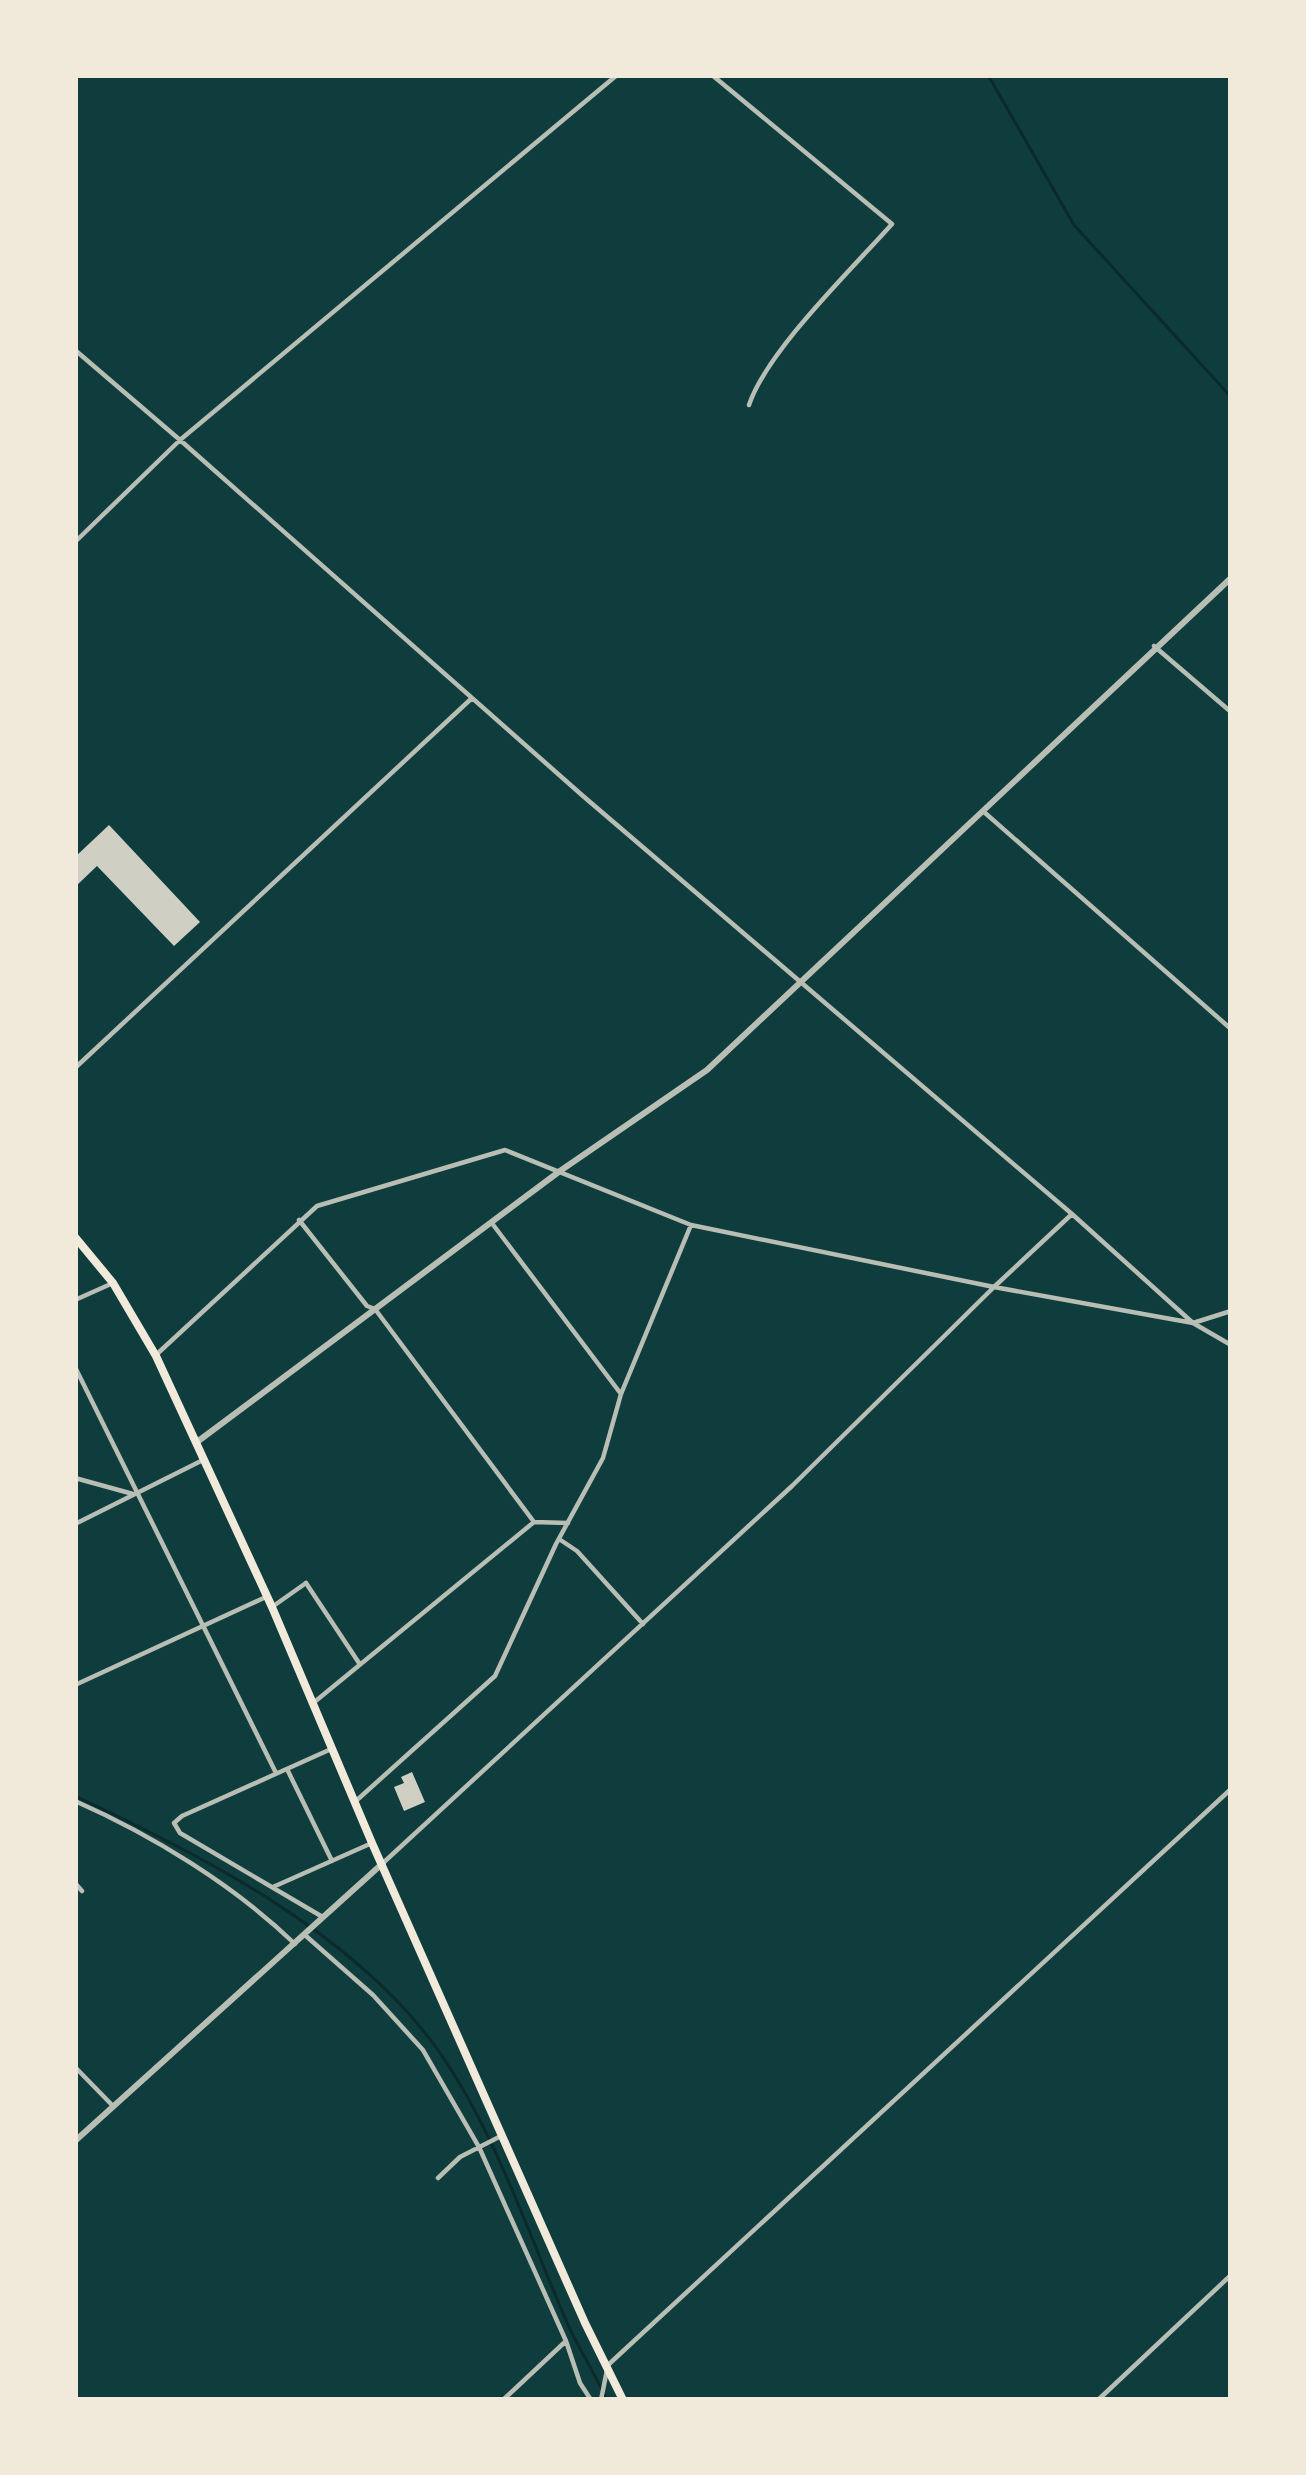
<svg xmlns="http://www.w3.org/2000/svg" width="1306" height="2475" viewBox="0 0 1306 2475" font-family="Commissioner,sans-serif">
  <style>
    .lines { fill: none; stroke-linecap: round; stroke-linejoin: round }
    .stream { stroke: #0a2a2b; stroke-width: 3 }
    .building { fill: #cfcfc3 }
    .pedestrian { stroke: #b8beb3; stroke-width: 4.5 }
    .minor { stroke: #b8beb3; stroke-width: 4.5 }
    .tertiary { stroke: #b8beb3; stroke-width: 6 }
    .primary { stroke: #f1e9da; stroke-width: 8 }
  </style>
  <rect width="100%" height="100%" fill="#0f3d3e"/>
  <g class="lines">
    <!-- stream -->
    <path class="stream" d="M 988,75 L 1074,225 L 1231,397
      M 75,1796 C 202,1855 358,1935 440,2053 C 495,2132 527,2230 565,2318 C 577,2346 594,2372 607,2400"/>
  </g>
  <!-- building -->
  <path class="building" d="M 109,825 L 200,922 L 174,946 L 97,866 L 75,887 L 75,857 Z
    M 412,1772 L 425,1802 L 404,1811 L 394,1787 L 404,1783 L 401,1777 Z"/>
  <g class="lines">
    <!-- pedestrian -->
    <path class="pedestrian" d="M 272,1607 L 306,1583"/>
    <!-- minor -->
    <path class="minor" d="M 712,75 L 892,224 C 852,269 767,351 749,405
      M 75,350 L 180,440 L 617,75
      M 75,542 L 180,440 L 583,796 L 1072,1214 L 994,1287 L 691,1225 L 505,1150 L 317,1206 L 157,1354
      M 1154,646 L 1231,712
      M 984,812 L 1231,1029
      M 75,1068 L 472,698
      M 1072,1214 L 1193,1323 L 1231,1311
      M 299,1220 L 367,1306 L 375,1309 L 534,1522 L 568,1523
      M 491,1222 L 621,1394
      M 75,1300 L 113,1283
      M 75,1367 L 276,1773
      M 75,1478 L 133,1494
      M 75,1524 L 201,1461
      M 559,1539 L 577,1551 L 643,1624
      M 306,1583 L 359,1663
      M 75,1685 L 268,1596
      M 312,1704 L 534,1522
      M 287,1769 L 332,1861
      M 357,1800 L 495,1676 L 556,1544 L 603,1458 L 621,1394 L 691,1225
      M 75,1801 C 152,1835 234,1885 295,1944
      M 383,1863 L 792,1486 L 994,1287 L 1193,1323 L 1231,1345
      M 75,1883 L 82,1891
      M 273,1887 L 372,1843
      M 321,1916 L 180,1833 L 174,1823 L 182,1816 L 329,1750
      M 306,1936 L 373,1995 L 423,2050 L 479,2147 L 566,2341 L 580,2383 L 591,2400
      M 75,2067 L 112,2105
      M 438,2178 L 460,2157 L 499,2137
      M 503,2400 L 566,2341
      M 601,2400 L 608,2365 L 1231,1789
      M 1098,2400 L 1231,2275"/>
    <!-- tertiary -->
    <path class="tertiary" d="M 197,1442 L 560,1171 L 707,1070 L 1231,578
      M 75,2141 L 383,1863"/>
    <!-- primary -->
    <path class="primary" d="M 75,1237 L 113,1283 L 156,1356 L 272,1607 L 372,1843 L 585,2323 L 623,2400"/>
  </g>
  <!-- border -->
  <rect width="1306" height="2475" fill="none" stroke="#f1e9da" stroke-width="156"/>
</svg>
